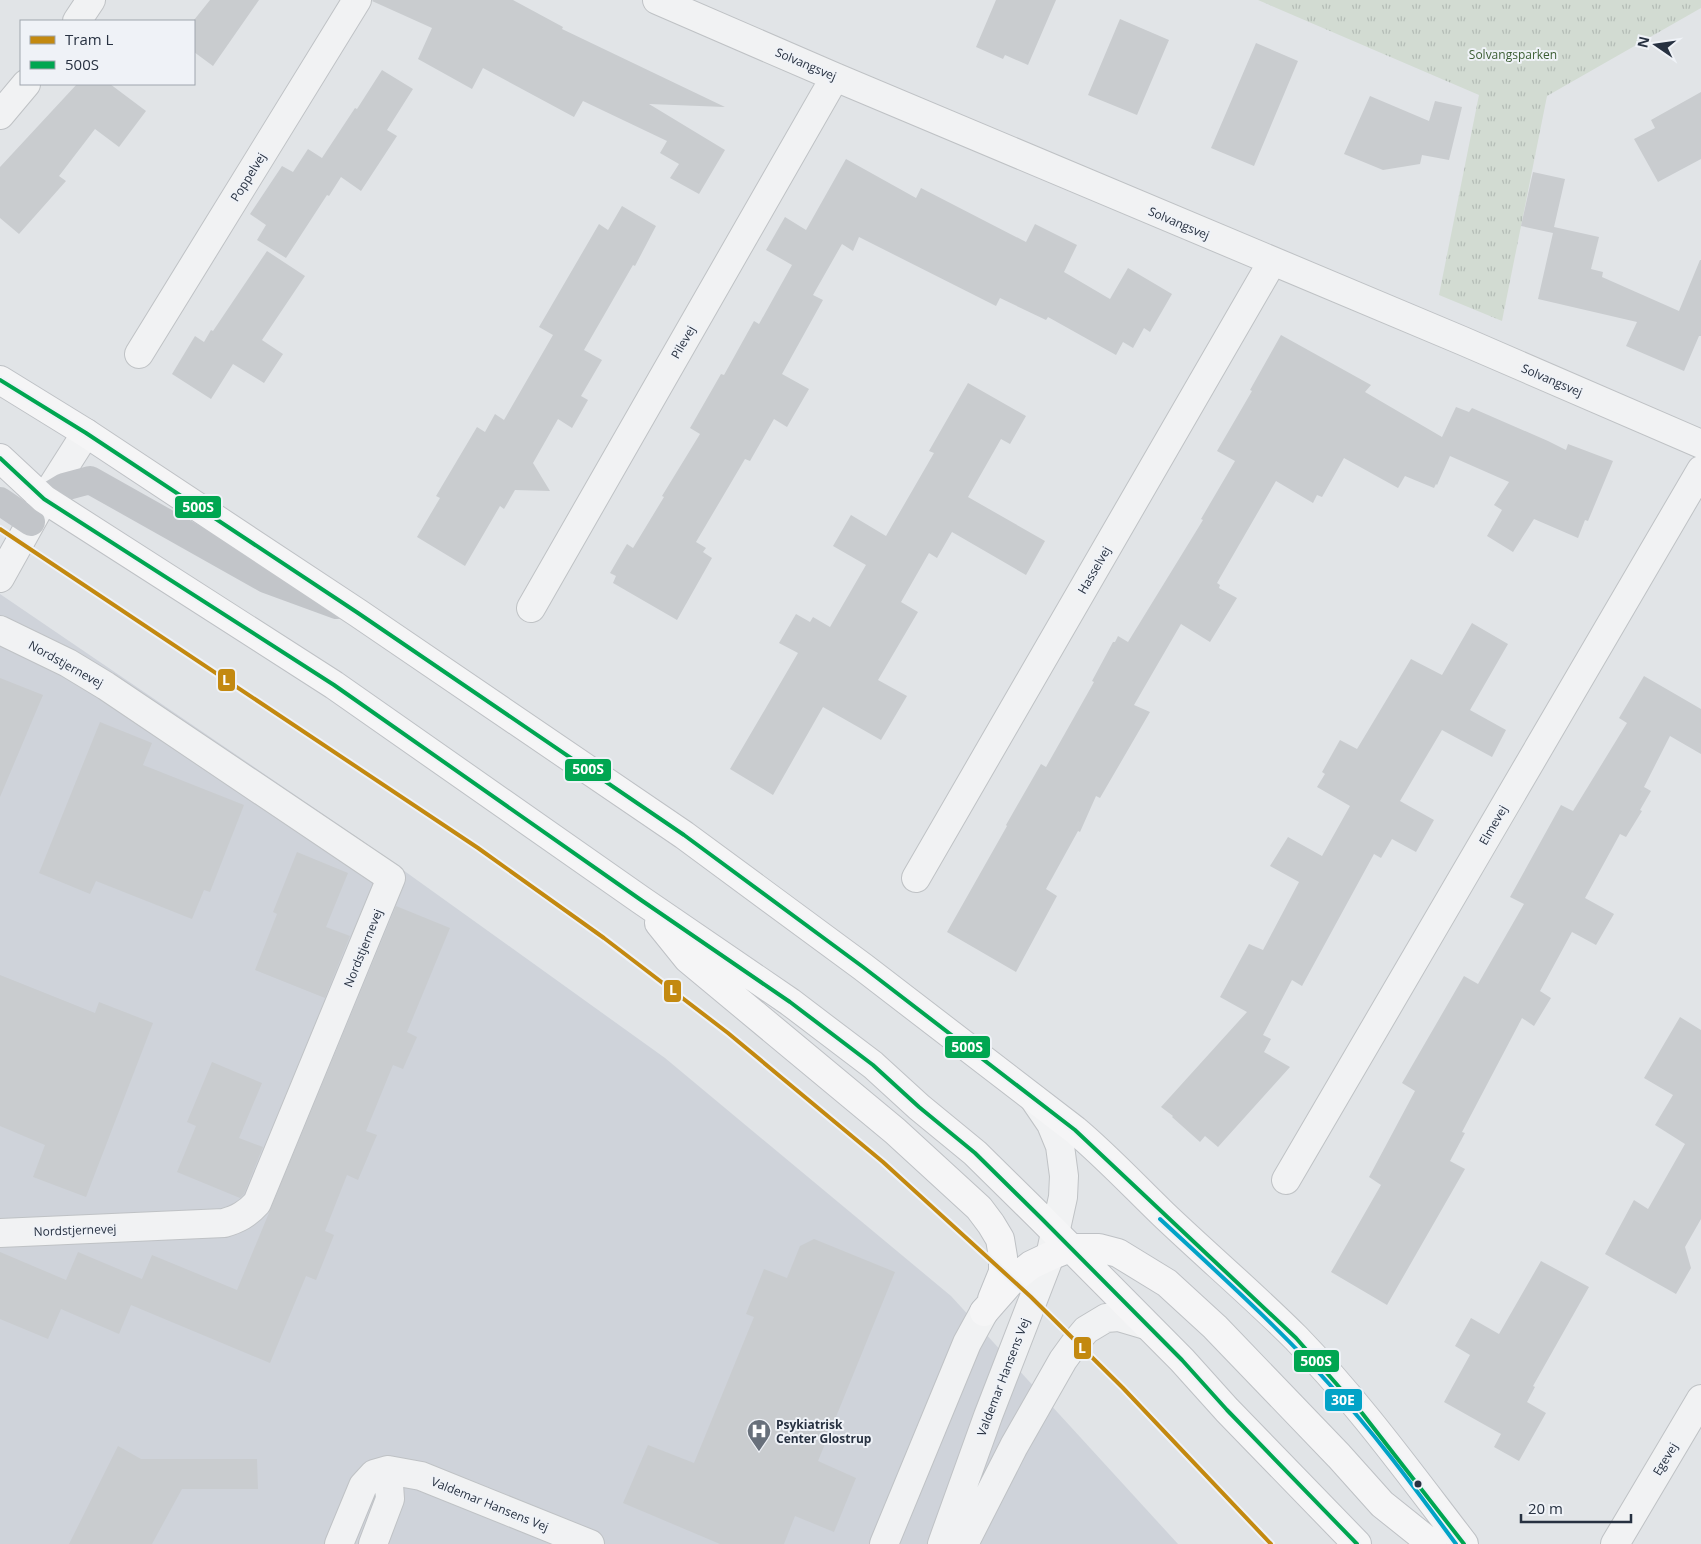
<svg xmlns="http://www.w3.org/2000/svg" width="1701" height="1544" viewBox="0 0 1701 1544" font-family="'Open Sans',sans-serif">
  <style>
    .built { fill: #cfd3da }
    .park { fill: url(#park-tufts) }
    .building { fill: #c9cccf }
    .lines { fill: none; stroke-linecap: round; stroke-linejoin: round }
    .street-casing { stroke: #bfc2c5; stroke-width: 30 }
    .primary-casing { stroke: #bec1c5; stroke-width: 30 }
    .street { stroke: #f1f2f3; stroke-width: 28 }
    .secondary { stroke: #c2c5c9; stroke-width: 28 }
    .primary { stroke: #f5f5f6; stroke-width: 28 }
    .bus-1-casing { stroke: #eff2f7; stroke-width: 8 }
    .bus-2-casing { stroke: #eff2f7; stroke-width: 8 }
    .bus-1 { stroke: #00a651; stroke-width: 4 }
    .bus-2 { stroke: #02a3c7; stroke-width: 4 }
    .tram-1-casing { stroke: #eff2f7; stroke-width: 8 }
    .tram-1 { stroke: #c38910; stroke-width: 4 }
    .bus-dot { fill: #273141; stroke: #eff2f7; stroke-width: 2 }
    .labels { text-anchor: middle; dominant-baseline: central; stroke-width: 4; stroke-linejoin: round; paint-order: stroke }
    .park-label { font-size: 12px; fill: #3c5e33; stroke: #eff2f7 }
    .street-label { font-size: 12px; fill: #273141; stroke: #eff2f7 }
    .poi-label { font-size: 12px; font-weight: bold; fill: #273141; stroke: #eff2f7; text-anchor: start }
    .line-badge { stroke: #eff2f7; stroke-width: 2 }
    .badge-label { font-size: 14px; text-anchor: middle; font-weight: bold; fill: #fff }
  </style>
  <defs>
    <pattern id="park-tufts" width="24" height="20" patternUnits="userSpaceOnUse" patternTransform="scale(1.25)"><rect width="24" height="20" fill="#d2dbd2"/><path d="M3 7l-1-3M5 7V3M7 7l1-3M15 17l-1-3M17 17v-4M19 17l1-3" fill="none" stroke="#b4bcb6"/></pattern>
  </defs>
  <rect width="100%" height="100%" fill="#e1e4e7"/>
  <!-- built -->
  <path class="built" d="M 0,594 L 357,837 L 665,1058 L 951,1296 L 1178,1544 L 0,1544 Z"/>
  <!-- park -->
  <path class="park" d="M 1258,0 L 1701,0 L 1701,8 L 1547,96 L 1502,321 L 1439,295 L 1479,95 Z"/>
  <!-- building -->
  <path class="building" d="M 210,0 L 259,0 L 213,66 L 194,52 L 194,20 Z
    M 373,0 L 513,0 L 563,27 L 562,29 L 725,107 L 649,104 L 725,150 L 699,194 L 670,178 L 679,164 L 660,153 L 667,141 L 583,101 L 574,117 L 483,68 L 472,89 L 418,59 L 432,28 L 372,1 Z
    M 996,0 L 1056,0 L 1028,65 L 1005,55 L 1003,59 L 976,47 Z
    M 1120,19 L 1169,40 L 1137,115 L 1088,95 Z
    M 1256,43 L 1298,61 L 1254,166 L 1211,148 Z
    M 382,70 L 413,89 L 387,130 L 397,136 L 361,191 L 341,177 L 329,196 L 327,195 L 286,258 L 257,240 L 266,225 L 250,214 L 282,166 L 293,172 L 308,149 L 322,158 L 355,108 L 357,109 Z
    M 77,84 L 110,84 L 146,111 L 119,147 L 95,129 L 59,176 L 66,181 L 19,234 L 0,218 L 0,167 Z
    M 1701,92 L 1701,159 L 1658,182 L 1634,139 L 1655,128 L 1651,120 Z
    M 1370,96 L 1429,121 L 1435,101 L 1462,107 L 1449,160 L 1422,155 L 1420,164 L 1383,170 L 1344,154 Z
    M 846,159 L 916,198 L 921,188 L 1026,242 L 1035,224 L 1077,245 L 1064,272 L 1110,299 L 1128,268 L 1172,294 L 1150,332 L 1144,328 L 1133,348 L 1123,342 L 1116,355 L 1048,317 L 1046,320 L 1000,298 L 996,306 L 859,237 L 853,251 L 842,244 L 813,295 L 823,300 L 782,374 L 809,389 L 787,427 L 774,419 L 750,461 L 745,459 L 696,542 L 706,548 L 703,552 L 712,558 L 677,620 L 613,583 L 616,576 L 610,573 L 627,544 L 633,548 L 664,497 L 662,496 L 700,434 L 690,428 L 721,374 L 724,375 L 754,321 L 759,324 L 792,265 L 766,250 L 785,217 L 806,230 Z
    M 1533,172 L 1565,179 L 1554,227 L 1599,237 L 1591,269 L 1603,272 L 1602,277 L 1679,311 L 1700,260 L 1701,260 L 1701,336 L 1699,336 L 1684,371 L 1626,346 L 1637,322 L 1538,299 L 1553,233 L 1521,226 Z
    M 622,206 L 656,226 L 635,266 L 633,265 L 584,350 L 602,360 L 581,396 L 588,400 L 572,428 L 558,419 L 533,463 L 550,491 L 515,490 L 504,509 L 500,506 L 465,566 L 417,537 L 440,498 L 436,496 L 477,427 L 485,432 L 495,414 L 504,420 L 553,335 L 539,327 L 599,224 L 608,230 Z
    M 267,251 L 305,276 L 262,340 L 283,354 L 264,383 L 233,364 L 211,399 L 172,374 L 195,336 L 204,342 L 211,330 L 213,331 Z
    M 1281,335 L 1371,385 L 1365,392 L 1442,437 L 1456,407 L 1469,412 L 1472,408 L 1548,441 L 1566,450 L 1568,444 L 1613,461 L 1588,521 L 1585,520 L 1578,538 L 1534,519 L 1513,552 L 1487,536 L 1502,510 L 1494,505 L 1509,482 L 1450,456 L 1437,485 L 1436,484 L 1434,488 L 1405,476 L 1398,488 L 1344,458 L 1322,497 L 1317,495 L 1313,503 L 1276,481 L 1217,583 L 1220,585 L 1219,588 L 1237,598 L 1210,642 L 1181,624 L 1134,705 L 1150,712 L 1100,798 L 1096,796 L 1080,832 L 1078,831 L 1046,889 L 1057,896 L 1016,972 L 947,932 L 1007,826 L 1006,825 L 1041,764 L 1046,767 L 1094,682 L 1092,681 L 1113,642 L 1115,642 L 1118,636 L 1128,642 L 1203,520 L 1201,519 L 1235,461 L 1217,451 L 1252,391 L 1250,390 Z
    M 968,383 L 1026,416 L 1010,444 L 1001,439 L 968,497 L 1045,541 L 1026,575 L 952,532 L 937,558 L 929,553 L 901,602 L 918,612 L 878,680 L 907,696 L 881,740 L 823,707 L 773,795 L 730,769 L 798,653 L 779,643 L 796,614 L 810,622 L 813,617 L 830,627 L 866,565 L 833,546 L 851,515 L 886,536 L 934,453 L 929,451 Z
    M 1472,623 L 1508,644 L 1470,710 L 1506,730 L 1492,757 L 1442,730 L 1400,801 L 1434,820 L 1416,852 L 1392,839 L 1381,858 L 1374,854 L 1302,986 L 1292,980 L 1263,1035 L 1271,1039 L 1264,1052 L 1290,1067 L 1218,1147 L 1205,1136 L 1200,1142 L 1172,1117 L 1173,1116 L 1161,1107 L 1247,1012 L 1220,997 L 1249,944 L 1263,950 L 1299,882 L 1270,866 L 1288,837 L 1322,856 L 1350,806 L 1317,787 L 1325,774 L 1322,772 L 1340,740 L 1357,749 L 1411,659 L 1442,675 Z
    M 1644,676 L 1701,709 L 1701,754 L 1670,736 L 1644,787 L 1651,791 L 1640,810 L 1642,811 L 1626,837 L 1620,834 L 1585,898 L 1614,914 L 1596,945 L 1572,932 L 1540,991 L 1551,998 L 1534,1026 L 1522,1018 L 1462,1132 L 1465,1133 L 1450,1161 L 1465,1169 L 1387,1305 L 1331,1272 L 1381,1185 L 1369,1177 L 1415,1091 L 1402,1083 L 1464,976 L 1478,984 L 1524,904 L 1510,897 L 1561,805 L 1573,811 L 1627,723 L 1619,718 Z
    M 0,678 L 43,695 L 0,797 Z
    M 100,722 L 152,743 L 143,765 L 244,805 L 210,892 L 204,890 L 192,919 L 96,881 L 90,894 L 39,873 Z
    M 297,852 L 348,873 L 326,927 L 350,936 L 325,998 L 255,970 L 277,914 L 273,912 Z
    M 396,906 L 450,928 L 407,1032 L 417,1037 L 403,1069 L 393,1065 L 366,1131 L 377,1135 L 358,1180 L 347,1175 L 325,1231 L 334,1235 L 316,1280 L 306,1276 L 270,1363 L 131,1305 L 119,1334 L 61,1309 L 48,1339 L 0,1319 L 0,1252 L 66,1280 L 78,1252 L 142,1279 L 152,1255 L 237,1290 Z
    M 0,975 L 95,1013 L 99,1002 L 153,1023 L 86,1197 L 33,1177 L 45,1145 L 0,1126 Z
    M 1680,1017 L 1701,1030 L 1701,1219 L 1685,1247 L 1691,1268 L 1676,1294 L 1605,1254 L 1634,1200 L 1648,1209 L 1685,1144 L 1655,1125 L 1673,1095 L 1644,1078 Z
    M 212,1062 L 262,1083 L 239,1138 L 263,1147 L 244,1194 L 240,1198 L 177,1172 L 196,1126 L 187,1122 Z
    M 814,1239 L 895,1272 L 818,1461 L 856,1478 L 834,1532 L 795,1516 L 784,1544 L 720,1544 L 623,1503 L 648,1445 L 694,1463 L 754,1317 L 746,1314 L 764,1269 L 787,1278 L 800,1246 Z
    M 1541,1261 L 1589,1287 L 1533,1386 L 1535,1387 L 1527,1402 L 1546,1413 L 1519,1461 L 1494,1447 L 1501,1434 L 1444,1402 L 1470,1355 L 1455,1346 L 1471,1318 L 1499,1334 Z
    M 118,1446 L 141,1459 L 257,1459 L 258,1489 L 182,1489 L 152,1544 L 69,1544 Z"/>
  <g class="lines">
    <!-- street casing -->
    <g class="street-casing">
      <path id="street" d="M 657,0 L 835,77 L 1463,341 L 1701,444
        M 77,21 L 91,0
        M 0,115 L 26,84
        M 139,354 L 357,0
        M 0,578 L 44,499 L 86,433
        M 531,608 L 835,77
        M 0,630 L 68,663 L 106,686 L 391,878 L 257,1203 C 247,1214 238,1219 224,1223 L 0,1233
        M 916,878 L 1272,262
        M 1286,1180 L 1701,470
        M 339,1544 L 363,1486 L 374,1474 L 388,1470 L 421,1476 L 590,1544
        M 373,1544 L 390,1499 L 388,1470
        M 884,1544 L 967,1343 L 984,1312
        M 942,1544 L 988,1416 L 1050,1256 L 1063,1197 L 1064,1176 L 1060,1146 L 1051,1124 L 1034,1099
        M 964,1544 L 1014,1446 L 1063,1360 L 1076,1342 L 1086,1330 L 1106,1318 L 1119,1317 L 1146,1325
        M 1615,1544 L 1701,1399"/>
    </g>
    <!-- primary casing -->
    <g class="primary-casing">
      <path id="primary" d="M 0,380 L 86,433 L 358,613 L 684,835 L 863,967 L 1075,1130 C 1106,1156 1134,1186 1163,1214 C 1207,1256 1253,1295 1296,1338 C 1358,1402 1410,1474 1464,1544
        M 0,458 L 44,499 L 334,685 L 641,900 L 790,1002 L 873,1065 L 919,1107 L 975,1153 L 1041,1218 L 1182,1360 L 1227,1410 L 1357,1544
        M 659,923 L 688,959 L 895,1131 L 979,1208 L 991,1224 L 1000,1239 L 1003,1257 L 1003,1272 L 992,1299
        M 984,1312 L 1012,1280 L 1031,1265 L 1050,1256 L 1070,1248 L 1099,1248 L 1118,1253 L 1167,1283 L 1215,1327 L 1339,1456 L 1382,1504 L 1432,1544"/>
    </g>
    <!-- street -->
    <use href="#street" class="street"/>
    <!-- secondary -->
    <path class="secondary" d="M 44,499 L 64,487 L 90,480 L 266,579 L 337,605
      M 0,501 L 31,522"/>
    <!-- primary -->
    <use href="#primary" class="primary"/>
    <!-- bus-1 casing -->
    <g class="bus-1-casing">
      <path id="bus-1" d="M 0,380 L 86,433 L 358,613 L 684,835 L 863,967 L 1075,1130 L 1296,1338 L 1362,1413 L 1464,1544
        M 0,458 L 44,499 L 334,685 L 641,900 L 790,1002 L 873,1065 L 919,1107 L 975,1153 L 1041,1218 L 1182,1360 L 1227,1410 L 1357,1544"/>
    </g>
    <!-- bus-2 casing -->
    <g class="bus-2-casing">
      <path id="bus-2" d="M 1160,1219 C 1218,1273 1278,1327 1331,1386 C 1377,1436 1416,1490 1456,1544"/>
    </g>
    <!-- bus-1 -->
    <use href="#bus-1" class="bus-1"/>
    <!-- bus-2 -->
    <use href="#bus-2" class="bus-2"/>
    <!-- tram-1 casing -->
    <g class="tram-1-casing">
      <path id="tram-1" d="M 0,529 L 478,848 L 604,938 L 728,1033 L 883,1162 L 1031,1297 L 1123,1388 L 1271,1544"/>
    </g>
    <!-- tram-1 -->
    <use href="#tram-1" class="tram-1"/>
  </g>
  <!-- icons -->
  <defs>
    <g id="hospital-pin" transform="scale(1.25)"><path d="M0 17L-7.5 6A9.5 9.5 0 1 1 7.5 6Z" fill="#68707b" stroke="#eff2f7"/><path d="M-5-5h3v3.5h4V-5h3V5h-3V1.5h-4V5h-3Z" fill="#fff"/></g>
  </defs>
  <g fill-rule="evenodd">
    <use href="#hospital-pin" x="759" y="1431"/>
  </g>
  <!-- markers -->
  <circle class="bus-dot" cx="1418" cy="1484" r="4.5"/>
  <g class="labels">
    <!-- park labels -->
    <g class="park-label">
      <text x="1513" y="54">Solvangsparken</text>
    </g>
    <!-- street labels -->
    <g class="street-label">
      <text transform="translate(806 64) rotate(23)">Solvangsvej</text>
      <text transform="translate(248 177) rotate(-58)">Poppelvej</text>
      <text transform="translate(1179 223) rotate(23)">Solvangsvej</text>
      <text transform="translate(683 342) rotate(-60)">Pilevej</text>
      <text transform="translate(1552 380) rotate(23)">Solvangsvej</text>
      <text transform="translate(1094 570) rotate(-60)">Hasselvej</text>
      <text transform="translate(66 664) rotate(29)">Nordstjernevej</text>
      <text transform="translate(1493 825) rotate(-60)">Elmevej</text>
      <text transform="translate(363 948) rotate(-68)">Nordstjernevej</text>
      <text transform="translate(75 1230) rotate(-2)">Nordstjernevej</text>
      <text transform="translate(1003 1377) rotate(-69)">Valdemar Hansens Vej</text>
      <text transform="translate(1665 1459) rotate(-59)">Egevej</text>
      <text transform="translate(490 1504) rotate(22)">Valdemar Hansens Vej</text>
    </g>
    <!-- poi labels -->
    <g class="poi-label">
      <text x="776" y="1424">Psykiatrisk<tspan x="776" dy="14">Center Glostrup</tspan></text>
    </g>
  </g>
  <g class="line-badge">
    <rect x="174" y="495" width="48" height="24" rx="5" fill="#00a651"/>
    <rect x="217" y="668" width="19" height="24" rx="5" fill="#c38910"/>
    <rect x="564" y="758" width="48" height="24" rx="5" fill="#00a651"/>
    <rect x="663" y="979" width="19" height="24" rx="5" fill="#c38910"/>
    <rect x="944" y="1035" width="47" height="24" rx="5" fill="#00a651"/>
    <rect x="1073" y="1336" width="19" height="24" rx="5" fill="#c38910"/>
    <rect x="1293" y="1349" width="47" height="24" rx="5" fill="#00a651"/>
    <rect x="1324" y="1388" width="39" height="24" rx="5" fill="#02a3c7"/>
  </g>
  <g class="badge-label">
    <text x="198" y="512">500S</text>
    <text x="226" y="685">L</text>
    <text x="588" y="774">500S</text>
    <text x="673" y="995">L</text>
    <text x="967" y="1052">500S</text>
    <text x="1082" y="1353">L</text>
    <text x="1316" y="1366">500S</text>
    <text x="1343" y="1405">30E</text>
  </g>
  <!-- legend -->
  <rect x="20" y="20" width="175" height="65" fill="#eff2f7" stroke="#9fa5ae"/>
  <rect x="30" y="36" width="25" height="8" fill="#c38910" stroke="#9fa5ae"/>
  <text x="65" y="45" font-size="15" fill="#273141">Tram L</text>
  <rect x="30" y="61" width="25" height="8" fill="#00a651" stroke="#9fa5ae"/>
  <text x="65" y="70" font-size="15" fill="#273141">500S</text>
  <!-- north arrow -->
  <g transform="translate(1656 45) rotate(283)" stroke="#eff2f7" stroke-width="4" paint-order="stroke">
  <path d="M0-4L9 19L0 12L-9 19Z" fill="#273141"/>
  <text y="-8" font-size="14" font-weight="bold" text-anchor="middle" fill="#273141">N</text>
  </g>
  <!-- scale -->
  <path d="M1521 1514v8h110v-8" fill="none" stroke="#273141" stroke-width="2.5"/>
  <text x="1528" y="1514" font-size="15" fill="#273141" stroke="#eff2f7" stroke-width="4" paint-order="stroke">20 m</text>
</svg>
